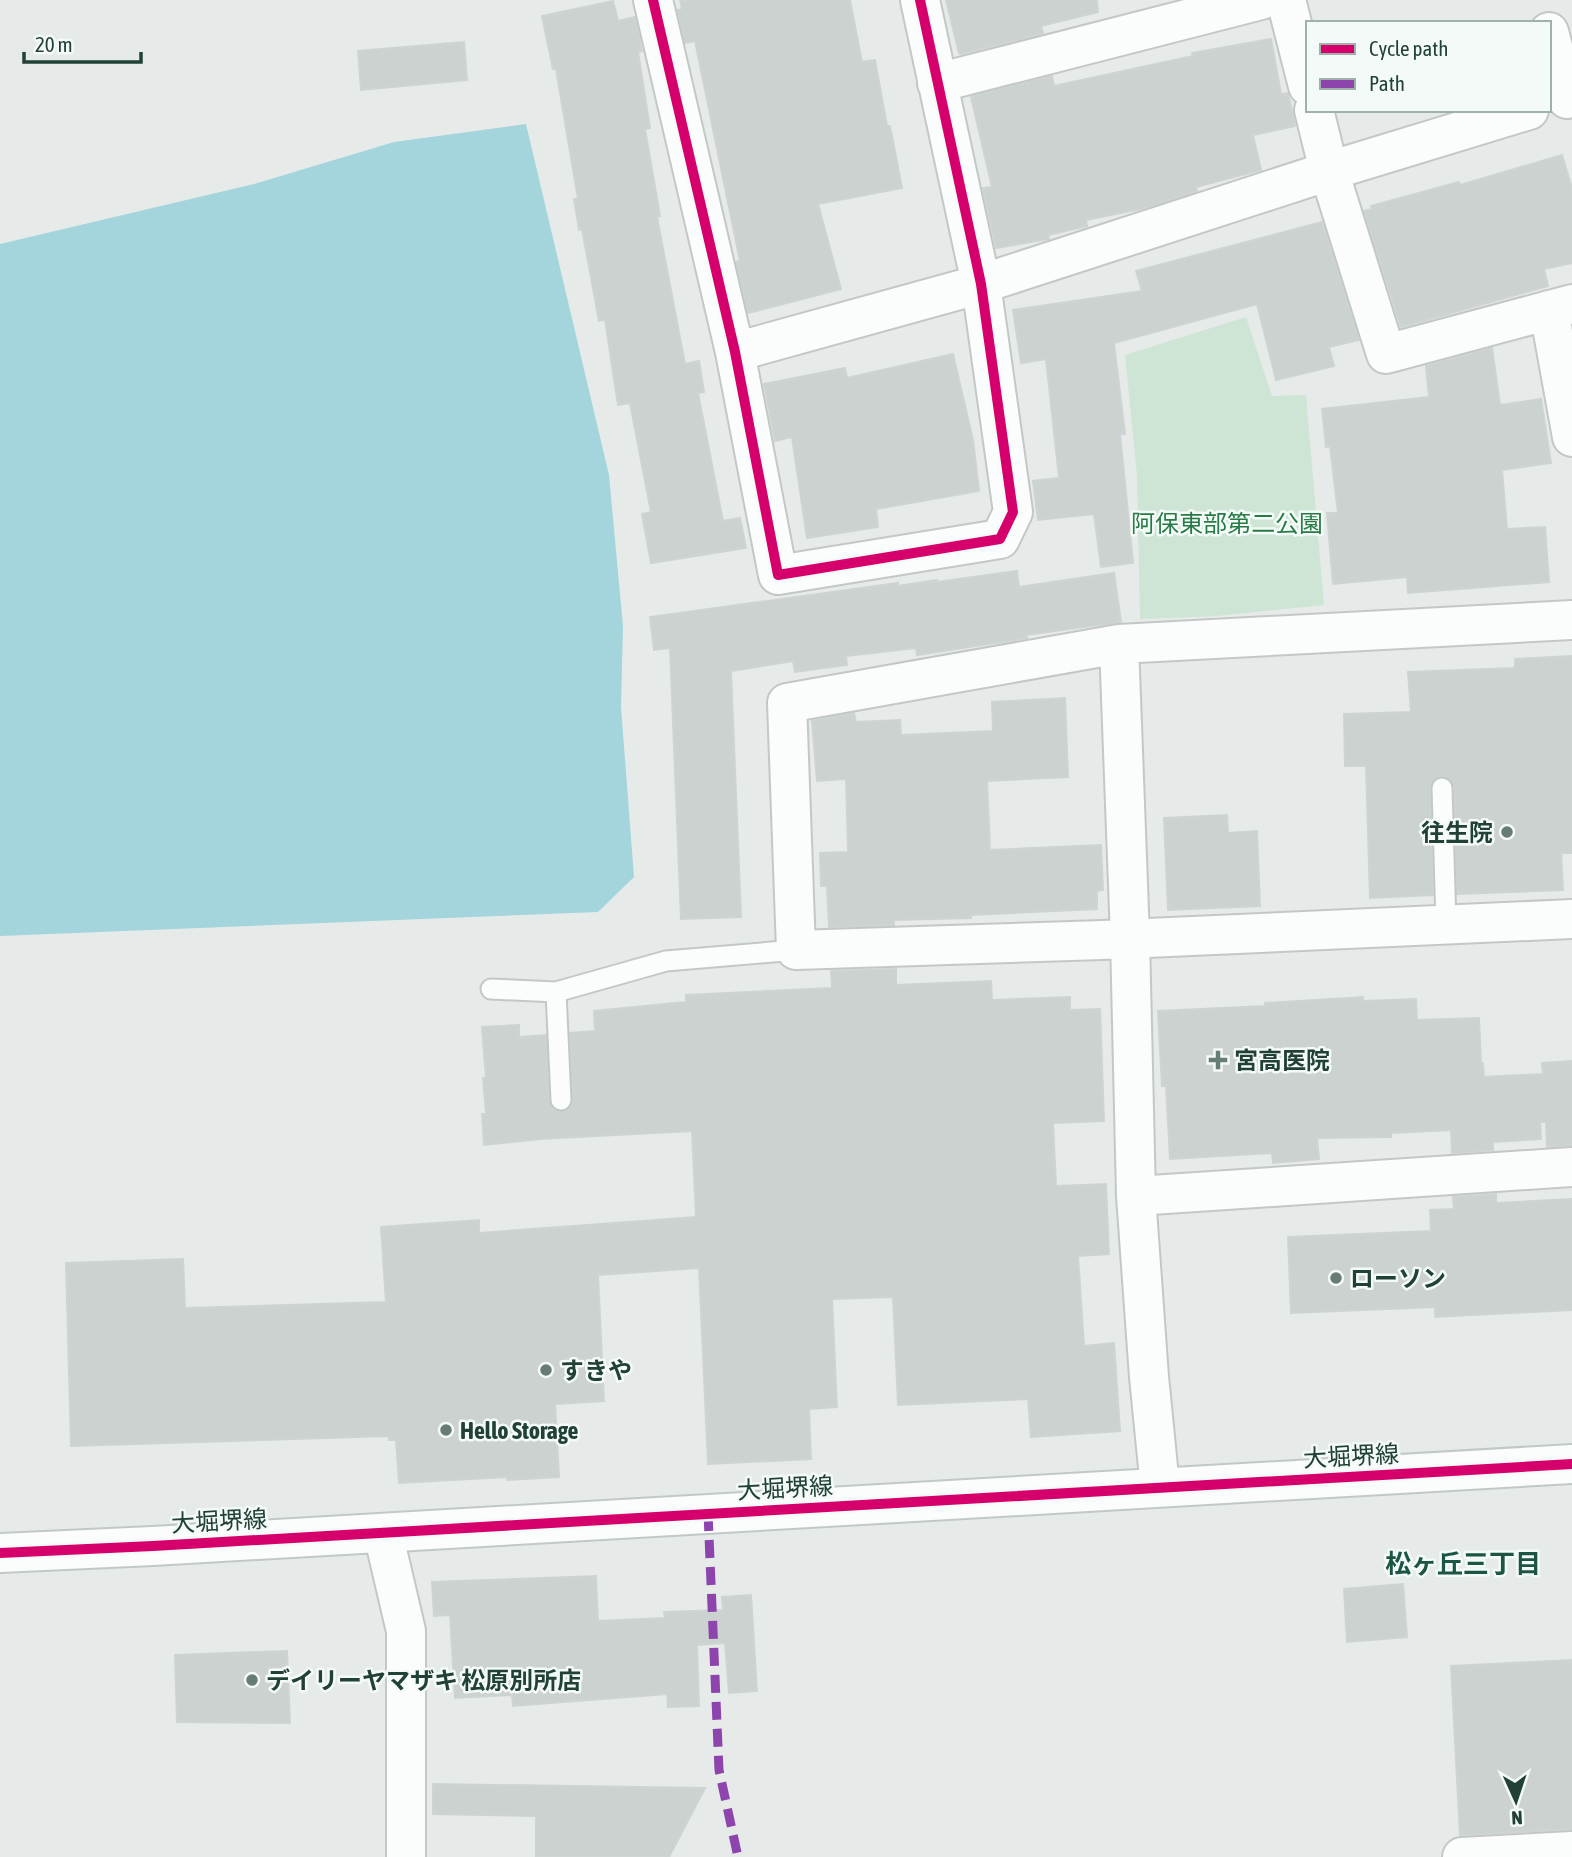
<svg xmlns="http://www.w3.org/2000/svg" width="1572" height="1857" viewBox="0 0 1572 1857" font-family="'Asap Condensed','Noto Sans JP',sans-serif">
  <style>
    .green { fill: #cee5d5 }
    .water { fill: #a4d5dc }
    .building { fill: #ccd2d0; stroke: #ced4d2; stroke-width: 2 }
    .lines { fill: none; stroke-linecap: round; stroke-linejoin: round }
    .lane-casing { stroke: #c3c8c6; stroke-width: 23 }
    .street-casing { stroke: #c3c8c6; stroke-width: 42 }
    .secondary-casing { stroke: #c1c9c6; stroke-width: 42 }
    .lane { stroke: #fbfcfc; stroke-width: 19 }
    .street { stroke: #fbfcfc; stroke-width: 38 }
    .secondary { stroke: #fbfcfc; stroke-width: 38 }
    .quiet { stroke: #8e44ad; stroke-width: 9; stroke-dasharray: 18 9; stroke-linecap: butt }
    .cycleway-casing { stroke: #f4faf7; stroke-width: 15 }
    .cycleway { stroke: #d6006c; stroke-width: 10 }
    .poi-dot { fill: #667c75; stroke: #f4faf7; stroke-width: 2.5 }
    .labels { text-anchor: middle; dominant-baseline: central; stroke-width: 5; stroke-linejoin: round; paint-order: stroke }
    .park-label { font-size: 24px; fill: #287b46; stroke: #f4faf7 }
    .poi-label { font-size: 24px; font-weight: bold; fill: #214137; stroke: #f4faf7; text-anchor: start }
    .street-label { font-size: 24px; fill: #214137; stroke: #f4faf7 }
    .neighbourhood-label { font-size: 26px; font-weight: bold; fill: #1b5545; stroke: #f4faf7 }
  </style>
  <rect width="100%" height="100%" fill="#e6ebe9"/>
  <!-- green -->
  <path class="green" d="M 1246,317 L 1272,396 L 1306,395 L 1324,605 L 1217,616 L 1140,619 L 1137,476 L 1125,355 Z"/>
  <!-- water -->
  <path class="water" d="M 526,124 L 609,475 L 623,626 L 621,707 L 634,877 L 598,912 L 0,936 L 0,244 L 254,184 L 394,142 Z"/>
  <!-- building -->
  <path class="building" d="M 680,0 L 850,0 L 862,62 L 875,60 L 887,126 L 890,126 L 902,188 L 818,204 L 841,289 L 748,313 L 736,262 L 740,261 L 695,41 L 685,43 L 678,10 L 682,9 Z
    M 946,0 L 1097,0 L 1098,12 L 1041,26 L 1043,33 L 961,54 L 959,53 Z
    M 613,1 L 618,21 L 635,17 L 642,51 L 638,52 L 650,128 L 645,129 L 660,216 L 657,217 L 685,364 L 699,361 L 704,392 L 698,393 L 723,521 L 740,518 L 746,548 L 651,563 L 642,514 L 651,512 L 630,403 L 618,405 L 605,319 L 599,321 L 582,229 L 579,230 L 574,199 L 578,199 L 556,69 L 553,69 L 542,16 Z
    M 1271,39 L 1281,94 L 1288,93 L 1295,126 L 1253,135 L 1261,170 L 1196,187 L 1197,191 L 1145,208 L 1086,220 L 1087,226 L 1048,235 L 1049,239 L 996,248 L 983,188 L 992,187 L 971,97 L 1052,76 L 1054,86 L 1193,56 L 1192,53 Z
    M 464,42 L 467,80 L 361,90 L 358,51 Z
    M 1562,155 L 1572,188 L 1572,263 L 1544,269 L 1548,286 L 1401,327 L 1364,211 L 1372,209 L 1371,206 L 1459,182 L 1460,185 Z
    M 1322,222 L 1359,340 L 1329,347 L 1334,366 L 1276,380 L 1257,304 L 1114,343 L 1125,434 L 1120,434 L 1133,563 L 1101,567 L 1094,514 L 1038,520 L 1033,481 L 1059,478 L 1046,359 L 1021,363 L 1013,310 L 1142,291 L 1136,271 Z
    M 1492,348 L 1500,405 L 1541,399 L 1551,463 L 1502,470 L 1507,529 L 1545,527 L 1549,582 L 1408,593 L 1407,577 L 1333,584 L 1327,513 L 1338,513 L 1330,446 L 1326,447 L 1322,409 L 1429,397 L 1426,366 Z
    M 953,354 L 973,440 L 979,491 L 876,509 L 878,527 L 807,538 L 792,437 L 775,441 L 764,384 L 845,368 L 847,378 Z
    M 1017,571 L 1019,587 L 1114,573 L 1121,622 L 1026,635 L 1027,638 L 917,655 L 916,648 L 846,656 L 847,665 L 795,672 L 793,661 L 731,671 L 741,917 L 681,919 L 670,648 L 654,650 L 650,617 L 898,583 L 898,586 L 937,580 L 937,582 Z
    M 1572,656 L 1572,853 L 1561,853 L 1563,890 L 1457,894 L 1454,788 L 1448,778 L 1441,776 L 1432,782 L 1430,788 L 1433,895 L 1370,898 L 1366,766 L 1345,766 L 1344,714 L 1411,712 L 1408,672 L 1515,668 L 1515,659 Z
    M 1065,698 L 1068,777 L 987,781 L 990,850 L 1101,845 L 1103,890 L 1097,891 L 1097,909 L 971,915 L 971,918 L 894,920 L 894,925 L 829,927 L 827,886 L 821,886 L 820,853 L 848,852 L 846,779 L 817,781 L 812,721 L 854,713 L 856,722 L 900,720 L 901,735 L 993,731 L 992,702 Z
    M 1227,815 L 1228,833 L 1257,831 L 1260,906 L 1168,910 L 1164,818 Z
    M 896,969 L 896,985 L 991,981 L 992,1000 L 1070,997 L 1070,1010 L 1100,1009 L 1104,1121 L 1053,1123 L 1056,1186 L 1106,1184 L 1109,1254 L 1078,1256 L 1084,1346 L 1114,1343 L 1120,1431 L 1031,1437 L 1028,1399 L 898,1405 L 893,1297 L 832,1299 L 837,1407 L 809,1409 L 811,1459 L 708,1464 L 699,1268 L 598,1275 L 604,1401 L 555,1404 L 559,1477 L 507,1480 L 507,1477 L 399,1483 L 396,1440 L 389,1440 L 389,1436 L 71,1446 L 66,1263 L 183,1259 L 185,1308 L 386,1302 L 381,1227 L 479,1220 L 479,1233 L 696,1217 L 692,1131 L 540,1139 L 484,1145 L 482,1114 L 486,1114 L 483,1078 L 486,1078 L 482,1027 L 519,1025 L 519,1037 L 546,1035 L 549,1101 L 555,1110 L 562,1112 L 571,1106 L 573,1100 L 570,1033 L 595,1031 L 594,1011 L 686,1002 L 686,995 L 832,988 L 831,971 Z
    M 1363,997 L 1363,1001 L 1416,999 L 1417,1020 L 1479,1018 L 1481,1063 L 1483,1063 L 1484,1077 L 1543,1074 L 1542,1063 L 1572,1061 L 1572,1145 L 1547,1147 L 1546,1122 L 1540,1122 L 1541,1139 L 1493,1142 L 1493,1150 L 1452,1153 L 1451,1130 L 1391,1133 L 1391,1137 L 1317,1138 L 1319,1159 L 1273,1163 L 1272,1153 L 1170,1159 L 1166,1086 L 1162,1086 L 1158,1011 L 1265,1006 L 1265,1003 Z
    M 1496,1194 L 1496,1203 L 1572,1199 L 1572,1310 L 1435,1317 L 1435,1307 L 1291,1313 L 1288,1237 L 1431,1231 L 1430,1210 L 1454,1209 L 1453,1197 Z
    M 596,1576 L 598,1621 L 665,1618 L 664,1612 L 723,1610 L 722,1597 L 751,1595 L 757,1691 L 729,1693 L 725,1643 L 697,1645 L 699,1706 L 668,1707 L 667,1694 L 513,1706 L 512,1695 L 455,1698 L 450,1615 L 434,1616 L 432,1582 Z
    M 1403,1584 L 1407,1637 L 1347,1642 L 1344,1589 Z
    M 287,1651 L 290,1723 L 177,1722 L 175,1655 Z
    M 1572,1660 L 1572,1829 L 1460,1835 L 1451,1666 Z
    M 433,1784 L 705,1788 L 669,1857 L 536,1857 L 536,1816 L 433,1814 Z"/>
  <g class="lines">
    <!-- lane casing -->
    <g class="lane-casing">
      <path id="lane" d="M 1442,788 L 1446,924
        M 491,989 L 556,992 L 666,961 L 796,950
        M 556,992 L 561,1100"/>
    </g>
    <!-- street casing -->
    <g class="street-casing">
      <path id="street" d="M 653,0 L 735,352 L 778,575 L 1000,539 L 1013,512 L 981,284 L 920,0
        M 1286,0 L 1308,86
        M 1549,32 L 1567,99
        M 937,83 L 1261,0
        M 1314,110 L 1329,171 L 1386,354 L 1572,304
        M 1549,310 L 1572,437
        M 735,352 L 981,284 L 1329,171 L 1529,110
        M 1119,644 L 787,703 L 796,950 L 1102,940 L 1572,919
        M 1136,1196 L 1572,1167
        M 1160,1487 L 1149,1377 L 1136,1196 L 1130,938 L 1119,644 L 1572,620
        M 383,1533 L 406,1631 L 406,1857
        M 1462,1857 L 1572,1851"/>
    </g>
    <!-- secondary casing -->
    <g class="secondary-casing">
      <path id="secondary" d="M 0,1553 L 153,1546 L 1572,1464"/>
    </g>
    <!-- lane -->
    <use href="#lane" class="lane"/>
    <!-- street -->
    <use href="#street" class="street"/>
    <!-- secondary -->
    <use href="#secondary" class="secondary"/>
    <!-- quiet -->
    <path class="quiet" d="M 708,1513 L 719,1770 L 738,1857"/>
    <!-- cycleway casing -->
    <g class="cycleway-casing">
      <path id="cycleway" d="M 653,0 L 735,352 L 778,575 L 1000,539 L 1013,512 L 981,284 L 920,0
        M 0,1553 L 153,1546 L 1572,1464"/>
    </g>
    <!-- cycleway -->
    <use href="#cycleway" class="cycleway"/>
  </g>
  <!-- markers -->
  <g class="poi-dot">
    <circle cx="1507" cy="832" r="7"/>
    <path d="M1214.5 1049.5h7v7h7v7h-7v7h-7v-7h-7v-7h7z"/>
    <circle cx="1336" cy="1278" r="7"/>
    <circle cx="546" cy="1370" r="7"/>
    <circle cx="446" cy="1430" r="7"/>
    <circle cx="252" cy="1680" r="7"/>
  </g>
  <g class="labels">
    <!-- park labels -->
    <g class="park-label">
      <text x="1227" y="523">阿保東部第二公園</text>
    </g>
    <!-- poi labels -->
    <g class="poi-label">
      <text x="1493" y="832" text-anchor="end">往生院</text>
      <text x="1234" y="1060">宮高医院</text>
      <text x="1350" y="1278">ローソン</text>
      <text x="560" y="1370">すきや</text>
      <text x="460" y="1430">Hello Storage</text>
      <text x="266" y="1680">デイリーヤマザキ 松原別所店</text>
    </g>
    <!-- street labels -->
    <g class="street-label">
      <text transform="translate(1351 1456) rotate(-3)">大堀堺線</text>
      <text transform="translate(785 1488) rotate(-3)">大堀堺線</text>
      <text transform="translate(219 1521) rotate(-3)">大堀堺線</text>
    </g>
    <!-- neighbourhood labels -->
    <g class="neighbourhood-label">
      <text x="1463" y="1564">松ヶ丘三丁目</text>
    </g>
  </g>
  <!-- legend -->
  <rect x="1306" y="21" width="245" height="91" fill="#f4faf7" stroke="#a0b0aa" stroke-width="2"/>
  <rect x="1320" y="44" width="35" height="10" fill="#d6006c" stroke="#a0b0aa" stroke-width="2"/>
  <text x="1369" y="56" font-size="21" fill="#214137">Cycle path</text>
  <rect x="1320" y="79" width="35" height="10" fill="#8e44ad" stroke="#a0b0aa" stroke-width="2"/>
  <text x="1369" y="91" font-size="21" fill="#214137">Path</text>
  <!-- north arrow -->
  <g transform="translate(1516 1801) rotate(177)" stroke="#f4faf7" stroke-width="5" paint-order="stroke">
  <path d="M0-5L12 26L0 18L-12 26Z" fill="#214137"/>
  <text y="-10" font-size="19" font-weight="bold" text-anchor="middle" fill="#214137">N</text>
  </g>
  <!-- scale -->
  <path d="M24 52v10h117v-10" fill="none" stroke="#214137" stroke-width="3.5"/>
  <text x="35" y="52" font-size="21" fill="#214137" stroke="#f4faf7" stroke-width="5" paint-order="stroke">20 m</text>
</svg>
